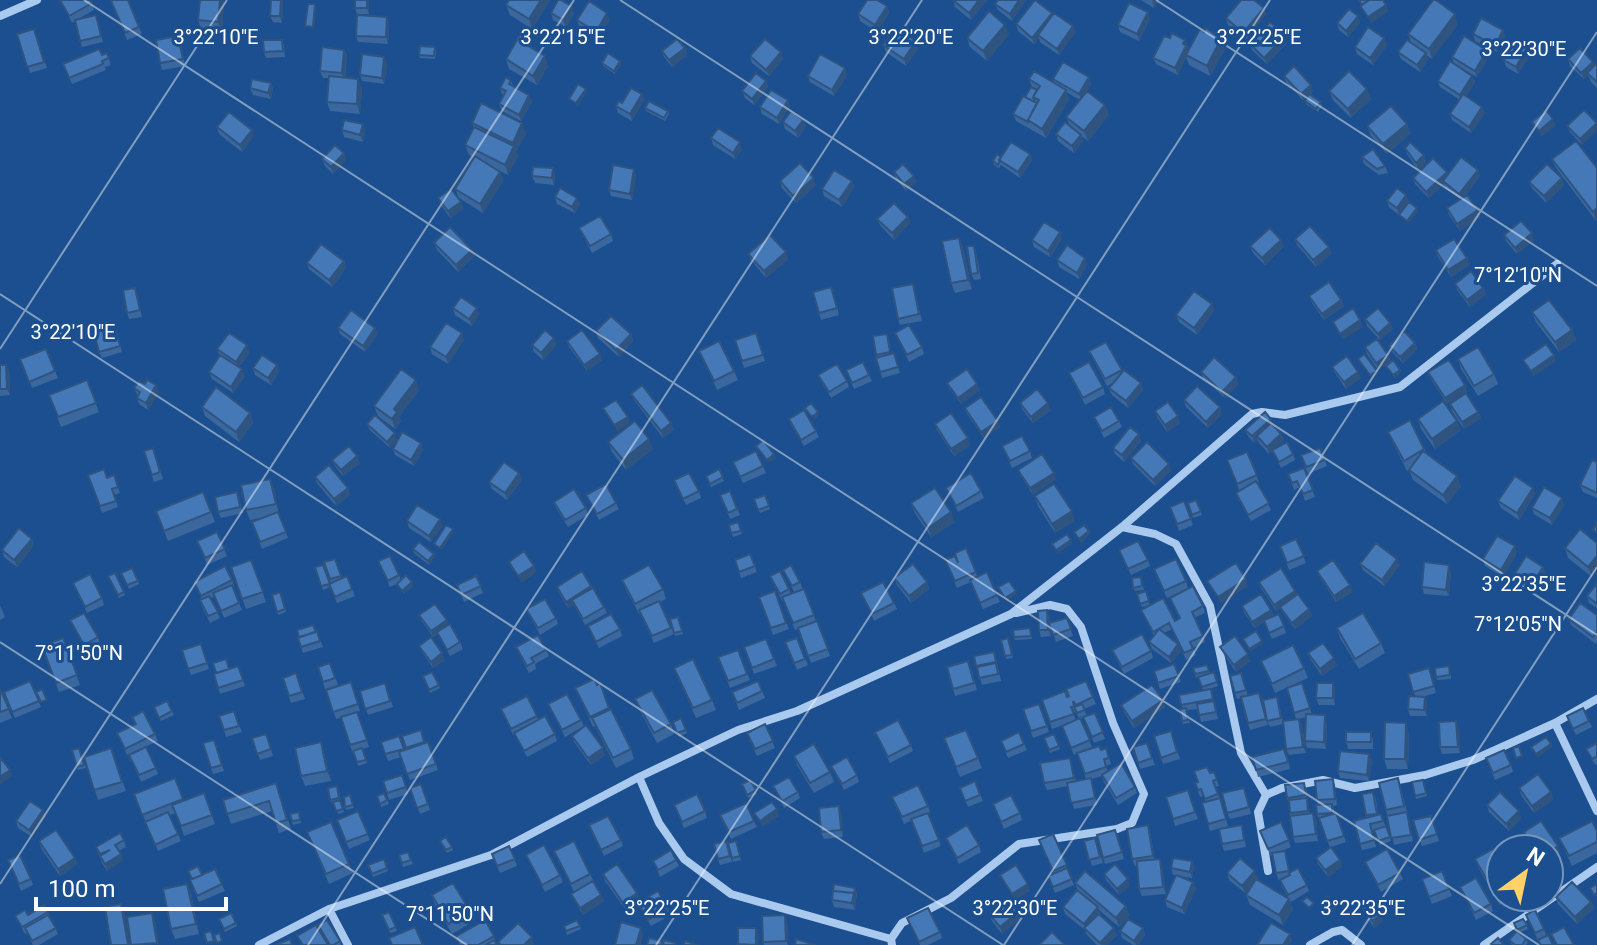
<svg xmlns="http://www.w3.org/2000/svg" width="1597" height="945" viewBox="0 0 1597 945" font-family="Roboto,sans-serif">
  <style>
    .lines { fill: none; stroke-linecap: round; stroke-linejoin: round }
    .minor { stroke: #a9c9ee; stroke-width: 8 }
    .wall { fill: #3a679d; fill-rule: evenodd }
    .shaded-wall { fill: #305480 }
    .building { fill: #4478b7; stroke: #305480; stroke-width: 2 }
    .ticks { fill: none; stroke: #fff; stroke-width: 2; stroke-opacity: 0.45 }
    .ticks-label { font-size: 20px; text-anchor: middle; fill: #fff; stroke: #1b4f8f; stroke-width: 6; stroke-linejoin: round; paint-order: stroke }
  </style>
  <rect width="100%" height="100%" fill="#1b4f8f"/>
  <g class="lines">
    <!-- minor -->
    <path class="minor" d="M 0,16 L 37,0
      M 1122,527 L 1155,534 L 1176,544 L 1210,606 L 1241,753 L 1266,795
      M 1555,723 L 1597,811
      M 639,777 L 659,823 L 684,859 L 731,894 L 891,939
      M 1268,871 L 1258,812 L 1266,795 L 1282,788 L 1323,780 L 1355,788 L 1425,775 L 1473,760 L 1555,723 L 1597,699
      M 329,909 L 348,945
      M 259,945 L 329,909 L 491,855 L 639,777 L 738,730 L 797,711 L 1011,614 L 1122,527 L 1252,414 L 1262,412 L 1285,415 L 1400,387 L 1557,264
      M 892,945 L 891,939 L 902,923 L 951,898 L 1019,844 L 1117,829 L 1132,823 L 1144,794 L 1113,723 L 1081,627 L 1067,609 L 1050,605 L 1016,613
      M 1310,945 L 1333,932 L 1342,930 L 1361,945
      M 1484,945 L 1597,867"/>
  </g>
  <!-- wall -->
  <path class="wall" d="M 60,0 L 92,3 L 94,10 L 78,19 L 96,15 L 103,42 L 82,47 L 75,21 L 72,23 Z
    M 128,0 L 142,34 L 127,40 L 111,1 Z
    M 224,0 L 222,32 L 201,30 L 198,20 Z
    M 283,0 L 282,23 L 273,22 L 270,16 Z
    M 369,0 L 369,14 L 357,14 L 355,8 Z
    M 550,0 L 532,29 L 510,15 L 506,5 Z
    M 953,0 L 987,0 L 971,20 L 955,7 Z
    M 998,0 L 1026,0 L 1012,21 L 998,10 L 995,4 Z
    M 1141,0 L 1159,0 L 1154,8 Z
    M 887,6 L 889,13 L 877,32 L 860,21 L 858,14 Z
    M 1264,8 L 1266,14 L 1246,39 L 1228,25 L 1226,18 Z
    M 551,13 L 574,13 L 566,27 L 553,20 Z
    M 1053,15 L 1073,26 L 1075,33 L 1059,55 L 1040,42 L 1039,38 L 1034,44 L 1018,31 L 1016,24 Z
    M 1150,19 L 1139,41 L 1120,32 L 1118,25 Z
    M 577,20 L 610,20 L 598,38 L 579,26 Z
    M 389,23 L 388,44 L 358,42 L 356,36 Z
    M 1337,23 L 1360,23 L 1348,37 L 1339,30 Z
    M 1458,24 L 1432,59 L 1426,55 L 1428,59 L 1420,72 L 1401,59 L 1398,52 L 1411,42 L 1408,34 Z
    M 34,29 L 47,68 L 30,73 L 17,34 Z
    M 1009,34 L 987,61 L 970,47 L 967,38 Z
    M 1473,34 L 1505,36 L 1497,52 L 1475,41 Z
    M 529,38 L 532,48 L 548,66 L 537,85 L 509,69 L 506,59 Z
    M 282,40 L 284,46 L 285,57 L 266,58 L 264,52 Z
    M 181,43 L 185,66 L 162,70 L 160,63 Z
    M 1287,43 L 1267,64 L 1252,50 L 1250,44 Z
    M 883,45 L 918,48 L 906,66 L 886,52 Z
    M 1387,45 L 1373,65 L 1357,54 L 1355,47 Z
    M 1188,46 L 1188,51 L 1225,49 L 1210,76 L 1189,65 L 1186,57 L 1178,75 L 1156,64 L 1153,58 Z
    M 435,47 L 436,51 L 435,59 L 420,58 L 419,55 Z
    M 685,48 L 687,55 L 672,67 L 664,57 L 662,51 Z
    M 1527,48 L 1530,55 L 1518,74 L 1506,67 L 1504,60 Z
    M 344,50 L 347,56 L 345,78 L 362,88 L 360,114 L 330,111 L 327,102 L 329,78 L 323,78 L 320,71 Z
    M 781,52 L 783,59 L 769,76 L 752,63 L 750,56 Z
    M 107,53 L 111,65 L 105,67 L 106,70 L 72,84 L 63,64 Z
    M 1489,56 L 1477,77 L 1454,64 L 1452,57 Z
    M 1568,59 L 1595,66 L 1597,63 L 1597,88 L 1591,82 L 1588,75 L 1584,79 L 1570,66 Z
    M 602,63 L 621,64 L 615,74 L 603,66 Z
    M 387,64 L 384,84 L 362,81 L 360,75 Z
    M 847,75 L 834,96 L 810,82 L 808,76 Z
    M 1284,76 L 1313,91 L 1310,94 L 1322,105 L 1318,112 L 1306,104 L 1305,101 L 1308,95 L 1303,100 L 1286,82 Z
    M 1472,76 L 1475,82 L 1466,96 L 1485,113 L 1471,133 L 1452,120 L 1450,114 L 1460,100 L 1440,87 L 1438,81 Z
    M 1089,77 L 1091,84 L 1087,91 L 1105,105 L 1109,115 L 1088,141 L 1081,136 L 1083,141 L 1074,153 L 1058,141 L 1056,134 L 1070,126 L 1066,117 L 1080,100 L 1066,92 L 1069,100 L 1046,138 L 1016,121 L 1013,114 L 1032,87 L 1029,79 L 1054,84 L 1053,79 Z
    M 511,81 L 514,87 L 529,95 L 532,102 L 521,121 L 502,111 L 499,104 L 504,95 L 502,94 L 500,88 Z
    M 766,81 L 768,87 L 754,105 L 745,98 L 742,91 Z
    M 271,83 L 273,89 L 271,99 L 253,95 L 250,88 Z
    M 1367,89 L 1371,99 L 1351,118 L 1333,100 L 1329,91 Z
    M 642,94 L 644,100 L 632,121 L 618,113 L 616,106 Z
    M 790,106 L 779,124 L 762,114 L 760,107 Z
    M 645,108 L 668,111 L 669,114 L 665,121 L 646,111 Z
    M 1584,110 L 1582,145 L 1570,132 L 1567,126 Z
    M 783,122 L 806,126 L 798,138 L 785,129 Z
    M 472,123 L 526,133 L 516,152 L 518,156 L 508,175 L 488,165 L 500,172 L 503,181 L 483,213 L 459,198 L 455,189 L 474,158 L 469,155 L 465,145 L 474,128 Z
    M 1407,124 L 1410,134 L 1387,154 L 1371,136 L 1367,126 Z
    M 217,127 L 254,136 L 242,152 L 219,134 Z
    M 342,130 L 365,131 L 363,142 L 344,137 Z
    M 711,138 L 742,149 L 735,159 L 713,145 Z
    M 1405,148 L 1424,155 L 1426,162 L 1418,170 L 1407,154 Z
    M 344,153 L 346,160 L 333,174 L 325,166 L 322,159 Z
    M 1030,154 L 1032,160 L 1020,178 L 1001,165 L 999,168 L 994,165 L 993,161 L 1001,157 Z
    M 1362,157 L 1385,166 L 1388,173 L 1379,175 L 1364,164 Z
    M 1552,159 L 1597,168 L 1596,221 L 1556,168 Z
    M 553,168 L 555,175 L 554,185 L 535,183 L 532,176 Z
    M 1478,170 L 1480,176 L 1465,196 L 1480,217 L 1460,231 L 1449,215 L 1447,208 L 1460,199 L 1445,188 L 1444,184 L 1429,198 L 1415,184 L 1413,178 L 1447,172 L 1448,175 Z
    M 894,172 L 914,176 L 916,182 L 906,191 L 896,179 Z
    M 636,175 L 632,200 L 611,196 L 609,190 Z
    M 1562,178 L 1564,185 L 1546,203 L 1532,188 L 1529,182 Z
    M 780,181 L 816,185 L 796,203 L 782,188 Z
    M 852,181 L 854,187 L 842,207 L 824,196 L 822,189 Z
    M 1406,195 L 1409,202 L 1399,215 L 1389,207 L 1387,201 Z
    M 555,197 L 577,198 L 580,204 L 575,213 L 557,204 Z
    M 438,198 L 461,202 L 463,209 L 450,218 L 441,205 Z
    M 908,217 L 910,223 L 894,240 L 880,225 L 877,219 Z
    M 579,228 L 611,234 L 613,241 L 592,253 Z
    M 1504,235 L 1534,240 L 1517,254 L 1506,241 Z
    M 959,238 L 963,248 L 972,289 L 955,293 L 951,283 Z
    M 1062,239 L 1050,257 L 1034,247 L 1032,240 Z
    M 1295,239 L 1329,247 L 1331,254 L 1316,267 L 1297,245 Z
    M 434,243 L 472,250 L 474,256 L 458,272 L 437,250 Z
    M 1250,246 L 1284,246 L 1265,265 L 1253,253 Z
    M 1436,250 L 1467,258 L 1469,265 L 1451,277 L 1438,257 Z
    M 976,252 L 981,279 L 974,280 L 971,274 Z
    M 748,254 L 788,259 L 766,278 L 751,260 Z
    M 1085,258 L 1087,265 L 1079,279 L 1059,267 L 1057,260 Z
    M 344,261 L 346,268 L 332,287 L 309,269 L 307,263 Z
    M 913,284 L 922,321 L 900,325 L 898,319 Z
    M 1455,284 L 1483,288 L 1486,294 L 1470,307 L 1457,290 Z
    M 831,287 L 839,315 L 821,320 L 819,313 Z
    M 135,288 L 142,317 L 129,319 L 127,313 Z
    M 1309,296 L 1341,300 L 1344,306 L 1324,320 L 1312,303 Z
    M 453,308 L 477,308 L 479,314 L 472,326 L 455,315 Z
    M 1214,310 L 1197,335 L 1179,322 L 1176,315 Z
    M 1532,312 L 1572,330 L 1576,340 L 1559,352 L 1536,322 Z
    M 1365,319 L 1393,329 L 1380,340 L 1367,326 Z
    M 114,324 L 122,352 L 102,358 L 99,352 Z
    M 338,328 L 375,328 L 378,334 L 365,352 L 340,334 Z
    M 596,331 L 631,334 L 633,341 L 619,357 L 598,338 Z
    M 756,333 L 765,361 L 744,368 L 735,340 Z
    M 895,333 L 922,347 L 924,354 L 909,362 Z
    M 554,338 L 556,345 L 543,360 L 534,352 L 532,345 Z
    M 464,340 L 448,364 L 432,354 L 430,347 Z
    M 567,341 L 602,360 L 587,371 L 569,347 Z
    M 889,341 L 891,354 L 894,353 L 900,373 L 882,378 L 876,355 Z
    M 1106,342 L 1123,372 L 1141,383 L 1143,390 L 1128,408 L 1112,395 L 1109,388 L 1115,382 L 1107,386 L 1089,351 Z
    M 1415,343 L 1417,349 L 1403,363 L 1392,352 L 1389,346 Z
    M 1365,347 L 1388,355 L 1391,361 L 1378,370 L 1367,354 Z
    M 46,349 L 58,378 L 32,388 L 20,359 Z
    M 217,349 L 250,352 L 239,367 L 245,376 L 233,393 L 212,379 L 209,372 L 220,356 Z
    M 699,351 L 734,371 L 738,380 L 717,390 Z
    M 1458,359 L 1494,374 L 1498,384 L 1478,396 L 1461,369 Z
    M 0,365 L 9,371 L 10,395 L 0,396 Z
    M 1332,367 L 1361,378 L 1346,389 L 1335,373 Z
    M 253,368 L 279,371 L 271,385 L 255,375 Z
    M 846,370 L 869,375 L 872,381 L 854,389 Z
    M 1201,372 L 1236,377 L 1238,384 L 1225,398 L 1203,378 Z
    M 1428,372 L 1465,385 L 1467,392 L 1447,404 L 1431,379 Z
    M 1069,373 L 1103,387 L 1105,394 L 1085,405 Z
    M 818,375 L 847,381 L 849,387 L 831,398 L 821,381 Z
    M 87,380 L 99,412 L 61,427 L 49,395 Z
    M 947,383 L 980,390 L 961,404 L 950,389 Z
    M 145,384 L 159,392 L 148,410 L 139,404 L 137,398 L 138,396 L 134,388 Z
    M 419,390 L 399,417 L 401,421 L 395,429 L 378,416 L 374,406 Z
    M 631,394 L 674,429 L 663,438 L 634,400 Z
    M 1184,400 L 1222,414 L 1208,428 L 1186,407 Z
    M 1020,403 L 1051,410 L 1033,423 L 1022,409 Z
    M 1450,404 L 1478,412 L 1481,418 L 1464,429 L 1452,411 Z
    M 202,407 L 250,413 L 253,423 L 239,442 L 205,416 Z
    M 965,408 L 1000,427 L 984,438 L 967,414 Z
    M 1155,411 L 1180,423 L 1167,432 L 1157,417 Z
    M 1094,417 L 1119,421 L 1122,427 L 1104,438 Z
    M 789,419 L 816,431 L 819,437 L 804,446 L 791,425 Z
    M 1418,419 L 1461,430 L 1435,449 L 1421,429 Z
    M 367,424 L 397,440 L 390,448 L 370,430 Z
    M 935,424 L 970,445 L 954,456 L 937,430 Z
    M 1272,424 L 1281,434 L 1284,440 L 1275,448 L 1293,454 L 1295,460 L 1281,468 L 1273,451 L 1269,454 L 1259,443 L 1258,439 L 1254,443 L 1248,436 L 1245,430 Z
    M 1388,432 L 1424,449 L 1426,453 L 1461,486 L 1447,504 L 1413,480 L 1409,470 L 1410,469 L 1407,471 L 1392,441 Z
    M 1141,441 L 1124,462 L 1115,454 L 1113,448 Z
    M 608,442 L 653,449 L 626,470 L 612,452 Z
    M 421,443 L 423,450 L 414,466 L 395,455 L 393,449 Z
    M 1002,446 L 1030,451 L 1032,458 L 1012,468 Z
    M 153,448 L 163,479 L 154,482 L 144,451 Z
    M 1320,448 L 1327,466 L 1308,474 L 1301,455 Z
    M 1247,452 L 1259,482 L 1257,483 L 1271,510 L 1251,521 L 1238,499 L 1236,493 L 1239,490 L 1227,460 Z
    M 1131,458 L 1171,470 L 1155,486 L 1133,464 Z
    M 332,460 L 360,463 L 343,476 L 335,466 Z
    M 733,462 L 763,466 L 766,473 L 743,483 Z
    M 1597,462 L 1597,498 L 1583,492 L 1580,485 Z
    M 1304,468 L 1315,497 L 1305,501 L 1300,487 L 1294,490 L 1288,474 Z
    M 719,469 L 724,481 L 711,487 L 706,476 Z
    M 1018,470 L 1056,479 L 1033,495 L 1021,476 Z
    M 519,473 L 522,480 L 507,500 L 492,489 L 489,482 Z
    M 88,475 L 107,477 L 114,475 L 120,493 L 114,495 L 118,507 L 102,513 Z
    M 315,477 L 348,488 L 350,495 L 336,506 L 317,483 Z
    M 270,479 L 274,489 L 279,514 L 288,538 L 262,549 L 252,522 L 264,517 L 250,520 L 246,510 Z
    M 674,480 L 699,491 L 701,498 L 686,505 Z
    M 946,488 L 981,491 L 984,498 L 958,512 Z
    M 1533,488 L 1535,494 L 1519,520 L 1501,508 L 1498,501 Z
    M 730,491 L 740,515 L 730,519 L 720,495 Z
    M 203,492 L 215,522 L 168,541 L 156,511 Z
    M 586,495 L 616,503 L 619,509 L 599,520 Z
    M 765,495 L 770,509 L 760,513 L 754,499 Z
    M 1035,496 L 1075,521 L 1055,533 L 1038,506 Z
    M 239,498 L 243,513 L 221,518 L 218,512 Z
    M 1196,500 L 1202,515 L 1193,518 L 1188,503 Z
    M 1184,501 L 1193,525 L 1179,531 L 1170,507 Z
    M 554,502 L 586,508 L 588,515 L 568,527 L 556,508 Z
    M 911,503 L 955,522 L 931,537 L 915,513 Z
    M 1564,505 L 1552,525 L 1534,514 L 1532,508 Z
    M 407,521 L 442,526 L 431,542 L 409,528 Z
    M 738,522 L 742,534 L 733,537 L 729,525 Z
    M 217,532 L 227,556 L 207,565 L 197,541 Z
    M 32,539 L 34,545 L 17,567 L 4,557 L 2,550 Z
    M 1296,539 L 1306,563 L 1289,570 L 1280,546 Z
    M 1597,543 L 1592,577 L 1568,558 L 1565,548 Z
    M 966,548 L 977,576 L 987,572 L 1000,602 L 983,609 L 971,582 L 957,588 L 945,560 L 958,563 Z
    M 413,549 L 435,557 L 429,565 L 414,553 Z
    M 1119,550 L 1148,560 L 1150,566 L 1131,575 Z
    M 1517,553 L 1503,577 L 1485,566 L 1483,559 Z
    M 750,554 L 757,572 L 741,578 L 735,560 Z
    M 335,559 L 342,578 L 347,576 L 355,596 L 337,603 L 330,587 L 323,590 L 315,567 L 330,584 L 331,583 L 324,562 Z
    M 251,560 L 266,602 L 246,609 L 231,567 Z
    M 378,561 L 399,575 L 401,580 L 413,586 L 404,594 L 397,584 L 390,587 Z
    M 1360,564 L 1400,565 L 1384,586 L 1363,570 Z
    M 132,568 L 139,584 L 129,589 L 121,573 Z
    M 783,570 L 800,582 L 816,621 L 817,621 L 830,656 L 811,663 L 798,629 L 795,630 L 783,600 L 782,601 L 770,576 L 789,589 L 791,594 L 794,592 Z
    M 1317,571 L 1353,592 L 1336,602 L 1320,577 Z
    M 1451,571 L 1449,596 L 1424,594 L 1422,587 Z
    M 115,573 L 125,595 L 119,598 L 108,576 Z
    M 1546,574 L 1533,593 L 1516,582 L 1514,575 Z
    M 476,576 L 483,593 L 464,602 L 457,585 Z
    M 1156,576 L 1186,581 L 1188,588 L 1167,598 Z
    M 1141,577 L 1144,590 L 1135,591 L 1133,588 Z
    M 894,578 L 927,582 L 929,589 L 911,603 L 897,585 Z
    M 232,580 L 234,586 L 232,587 L 242,610 L 224,618 L 215,596 L 211,598 L 220,618 L 210,623 L 202,607 L 200,600 L 202,600 L 194,582 Z
    M 622,580 L 663,589 L 666,599 L 660,602 L 674,634 L 654,643 L 640,613 L 639,614 L 626,590 Z
    M 1259,582 L 1295,591 L 1297,594 L 1309,609 L 1312,616 L 1295,629 L 1283,613 L 1281,608 L 1276,611 L 1261,588 Z
    M 73,583 L 102,598 L 104,605 L 87,613 Z
    M 1597,583 L 1597,608 L 1589,603 L 1587,596 Z
    M 591,586 L 604,607 L 607,613 L 585,625 L 574,605 L 568,608 L 559,593 L 557,587 Z
    M 775,591 L 789,629 L 773,635 L 759,597 Z
    M 1146,591 L 1150,605 L 1142,607 L 1137,594 Z
    M 280,592 L 286,612 L 278,615 L 272,595 Z
    M 861,593 L 894,603 L 897,609 L 874,621 Z
    M 1170,598 L 1203,606 L 1205,613 L 1194,618 L 1205,642 L 1193,648 L 1196,655 L 1186,660 L 1172,629 L 1164,633 L 1181,651 L 1171,663 L 1152,649 L 1149,642 L 1154,636 L 1141,610 L 1175,621 L 1180,619 Z
    M 0,605 L 5,617 L 0,620 Z
    M 1242,606 L 1271,610 L 1274,616 L 1279,614 L 1286,633 L 1272,639 L 1264,622 L 1255,628 L 1244,613 Z
    M 526,609 L 556,618 L 558,624 L 540,635 Z
    M 419,615 L 447,620 L 448,625 L 460,642 L 463,649 L 450,656 L 438,634 L 433,637 L 422,621 Z
    M 1597,615 L 1597,642 L 1596,644 L 1571,625 L 1569,619 Z
    M 678,617 L 683,634 L 675,636 L 670,619 Z
    M 1050,617 L 1050,623 L 1067,618 L 1073,636 L 1056,642 L 1050,625 L 1051,636 L 1041,637 L 1039,630 Z
    M 70,620 L 98,637 L 100,644 L 86,651 Z
    M 588,626 L 620,629 L 622,636 L 599,648 Z
    M 1030,628 L 1032,639 L 1015,640 L 1014,637 Z
    M 1337,628 L 1381,643 L 1385,653 L 1359,669 L 1340,638 Z
    M 317,631 L 323,647 L 303,653 L 298,638 Z
    M 63,638 L 80,685 L 59,692 L 42,646 Z
    M 797,638 L 808,665 L 797,670 L 785,642 Z
    M 1008,638 L 1013,658 L 1006,659 L 1001,640 Z
    M 766,639 L 777,666 L 754,674 L 744,647 Z
    M 201,644 L 209,669 L 191,675 L 182,650 Z
    M 419,646 L 445,660 L 433,668 L 422,652 Z
    M 516,647 L 546,650 L 549,656 L 535,664 L 536,669 L 529,673 Z
    M 1220,647 L 1250,661 L 1236,672 L 1223,653 Z
    M 738,650 L 750,680 L 730,688 L 718,657 Z
    M 1112,650 L 1151,651 L 1153,658 L 1124,674 Z
    M 1308,653 L 1337,665 L 1322,676 L 1311,660 Z
    M 974,656 L 996,659 L 1001,681 L 982,685 Z
    M 1261,661 L 1304,668 L 1308,678 L 1275,693 Z
    M 330,663 L 338,685 L 325,689 L 318,667 Z
    M 1174,664 L 1181,682 L 1160,689 L 1154,671 Z
    M 1207,665 L 1210,674 L 1214,672 L 1218,686 L 1206,690 L 1211,689 L 1218,719 L 1201,722 L 1198,709 L 1187,710 L 1190,723 L 1183,724 L 1182,721 L 1183,708 L 1181,705 L 1203,690 L 1198,677 L 1196,678 L 1193,668 Z
    M 238,666 L 245,686 L 220,694 L 214,674 Z
    M 674,668 L 712,700 L 716,710 L 696,718 Z
    M 971,668 L 977,690 L 955,696 L 953,689 Z
    M 1429,668 L 1436,693 L 1421,697 L 1425,697 L 1427,703 L 1427,716 L 1410,716 L 1408,709 L 1415,696 L 1408,674 Z
    M 1450,669 L 1451,679 L 1437,680 L 1436,677 Z
    M 432,672 L 440,688 L 430,693 L 423,676 Z
    M 296,673 L 305,699 L 291,703 L 283,678 Z
    M 1241,673 L 1248,696 L 1261,700 L 1268,725 L 1250,730 L 1241,698 L 1237,699 L 1235,693 Z
    M 30,681 L 41,707 L 15,718 L 4,692 Z
    M 758,681 L 765,698 L 739,710 L 732,692 Z
    M 1086,681 L 1096,704 L 1084,709 L 1087,716 L 1095,713 L 1105,739 L 1094,743 L 1084,718 L 1080,719 L 1092,747 L 1084,751 L 1101,750 L 1106,748 L 1111,764 L 1106,766 L 1108,771 L 1135,787 L 1137,793 L 1118,805 L 1104,782 L 1102,776 L 1091,779 L 1097,805 L 1074,809 L 1068,786 L 1047,790 L 1044,783 L 1070,758 L 1076,781 L 1086,779 L 1078,753 L 1074,755 L 1062,726 L 1072,722 L 1052,729 L 1042,700 L 1067,697 ZM 1076,712 L 1079,719 L 1076,720 L 1073,713 Z
    M 351,682 L 360,711 L 336,719 L 326,690 Z
    M 385,683 L 393,707 L 368,715 L 360,691 Z
    M 600,683 L 610,710 L 631,749 L 634,759 L 616,768 L 595,726 L 593,727 L 575,688 Z
    M 1302,683 L 1312,715 L 1327,722 L 1326,749 L 1307,748 L 1305,741 L 1306,717 L 1299,719 L 1302,725 L 1306,753 L 1289,755 L 1286,749 L 1283,724 L 1270,727 L 1267,721 L 1277,697 L 1283,721 L 1296,719 L 1287,688 Z
    M 1333,683 L 1335,689 L 1335,705 L 1319,705 L 1316,698 Z
    M 0,689 L 12,718 L 0,723 Z
    M 635,699 L 671,724 L 674,734 L 657,743 L 639,709 Z
    M 1163,700 L 1165,707 L 1134,728 L 1124,712 L 1121,705 Z
    M 167,701 L 174,715 L 161,721 L 154,707 Z
    M 548,704 L 581,720 L 584,726 L 565,737 Z
    M 1039,704 L 1049,732 L 1033,738 L 1023,709 Z
    M 501,709 L 537,716 L 538,720 L 555,734 L 557,741 L 527,757 L 515,734 L 513,735 Z
    M 234,711 L 242,732 L 226,737 L 224,730 Z
    M 357,712 L 369,747 L 362,749 L 367,763 L 358,766 L 354,751 L 352,752 L 350,745 Z
    M 1567,716 L 1589,721 L 1592,727 L 1576,735 Z
    M 132,717 L 155,734 L 158,741 L 127,755 L 117,733 L 135,725 Z
    M 681,718 L 687,733 L 679,737 L 673,722 Z
    M 765,724 L 775,748 L 757,756 L 749,739 Z
    M 1459,728 L 1460,753 L 1442,754 L 1440,747 Z
    M 421,730 L 425,743 L 428,742 L 438,770 L 410,780 L 401,757 L 388,761 L 381,742 L 399,736 L 404,750 L 407,750 L 402,736 Z
    M 966,730 L 982,768 L 960,777 L 944,738 Z
    M 1171,731 L 1180,759 L 1163,764 L 1154,736 Z
    M 875,732 L 911,745 L 913,751 L 890,763 Z
    M 1019,732 L 1027,750 L 1008,758 L 1001,741 Z
    M 1409,732 L 1408,769 L 1387,769 L 1384,759 Z
    M 266,734 L 273,756 L 260,760 L 252,738 Z
    M 1054,734 L 1060,749 L 1050,753 L 1044,738 Z
    M 572,736 L 605,755 L 591,765 L 574,742 Z
    M 1373,738 L 1373,749 L 1348,749 L 1346,742 Z
    M 214,740 L 224,771 L 213,774 L 203,743 Z
    M 321,742 L 324,752 L 331,781 L 305,786 L 301,776 Z
    M 1147,743 L 1155,765 L 1140,769 L 1133,747 Z
    M 1597,743 L 1597,764 L 1595,765 L 1586,749 Z
    M 146,747 L 158,774 L 141,782 L 129,755 Z
    M 79,748 L 86,768 L 78,770 L 72,750 Z
    M 111,748 L 126,791 L 98,800 L 84,757 Z
    M 1287,755 L 1290,769 L 1258,777 L 1256,770 Z
    M 794,756 L 830,772 L 834,782 L 814,793 L 797,765 Z
    M 1486,758 L 1511,765 L 1513,772 L 1495,780 Z
    M 1372,761 L 1369,781 L 1340,778 L 1338,771 Z
    M 831,766 L 857,775 L 859,782 L 844,790 Z
    M 1214,772 L 1219,786 L 1215,787 L 1222,804 L 1228,826 L 1210,831 L 1202,803 L 1206,802 L 1203,796 L 1200,797 L 1195,783 Z
    M 402,775 L 408,794 L 389,800 L 383,781 Z
    M 175,778 L 184,800 L 204,793 L 215,824 L 184,836 L 176,813 L 170,815 L 181,841 L 158,851 L 134,794 Z
    M 1398,778 L 1409,819 L 1413,841 L 1394,845 L 1386,810 Z
    M 1333,779 L 1335,786 L 1337,805 L 1333,806 L 1334,813 L 1336,813 L 1346,842 L 1331,847 L 1342,866 L 1328,877 L 1318,864 L 1316,858 L 1330,848 L 1319,818 L 1322,817 L 1318,817 L 1317,814 L 1318,805 L 1317,800 Z
    M 750,780 L 757,794 L 748,798 L 742,784 Z
    M 1423,780 L 1427,796 L 1416,799 L 1412,782 Z
    M 975,781 L 983,801 L 968,807 L 960,788 Z
    M 276,783 L 291,829 L 279,833 L 272,811 L 231,824 L 223,800 Z
    M 421,784 L 430,810 L 420,814 L 410,788 Z
    M 773,786 L 798,792 L 800,798 L 784,808 Z
    M 1519,788 L 1554,799 L 1534,813 L 1521,795 Z
    M 338,789 L 344,812 L 338,814 L 334,803 L 332,803 L 330,800 Z
    M 1306,789 L 1310,813 L 1313,813 L 1316,819 L 1318,841 L 1295,843 L 1293,837 L 1289,804 L 1287,798 Z
    M 1188,790 L 1198,819 L 1175,826 L 1166,797 Z
    M 1373,792 L 1376,799 L 1378,815 L 1381,814 L 1391,841 L 1380,845 L 1374,830 L 1372,831 L 1376,847 L 1362,850 L 1360,844 L 1366,818 L 1366,815 Z
    M 384,793 L 389,804 L 381,807 L 377,796 Z
    M 1246,794 L 1251,814 L 1230,819 L 1227,813 Z
    M 350,795 L 354,808 L 346,810 L 345,807 Z
    M 895,803 L 928,806 L 930,812 L 928,813 L 941,846 L 924,853 L 912,820 L 904,824 Z
    M 993,804 L 1020,813 L 1022,820 L 1004,829 Z
    M 674,805 L 705,811 L 707,818 L 684,828 Z
    M 1487,805 L 1521,818 L 1509,831 L 1489,812 Z
    M 839,806 L 841,813 L 843,837 L 824,839 L 821,832 Z
    M 43,810 L 46,816 L 32,837 L 18,828 L 16,821 Z
    M 358,811 L 370,840 L 349,849 L 337,820 Z
    M 299,812 L 301,823 L 293,825 L 292,821 Z
    M 720,815 L 754,821 L 757,827 L 731,839 Z
    M 1431,816 L 1439,841 L 1422,846 L 1413,820 Z
    M 1281,822 L 1291,847 L 1279,852 L 1285,851 L 1290,872 L 1307,885 L 1309,891 L 1291,902 L 1290,901 L 1293,909 L 1283,925 L 1250,905 L 1246,895 L 1255,881 L 1245,893 L 1229,880 L 1227,873 L 1258,878 L 1257,879 L 1289,899 L 1282,887 L 1280,880 L 1281,879 L 1278,880 L 1273,855 L 1271,856 L 1260,831 Z
    M 589,825 L 621,840 L 623,846 L 604,856 Z
    M 1242,825 L 1246,847 L 1224,851 L 1222,844 Z
    M 1597,831 L 1597,853 L 1572,866 L 1559,838 Z
    M 307,832 L 349,864 L 353,873 L 329,884 Z
    M 1150,832 L 1155,860 L 1160,859 L 1162,866 L 1166,894 L 1142,896 L 1139,889 L 1137,865 L 1135,866 L 1132,859 Z
    M 1053,834 L 1074,885 L 1055,893 L 1048,876 L 1054,874 L 1042,847 Z
    M 1118,836 L 1124,859 L 1105,864 L 1103,858 Z
    M 946,838 L 979,845 L 981,852 L 959,864 Z
    M 1095,838 L 1103,863 L 1092,866 L 1084,841 Z
    M 124,840 L 126,847 L 119,851 L 123,860 L 107,871 L 102,863 L 96,847 Z
    M 39,841 L 75,858 L 77,864 L 60,876 L 41,848 Z
    M 726,841 L 732,862 L 720,865 L 718,859 Z
    M 736,841 L 741,860 L 733,862 L 728,843 Z
    M 442,844 L 452,847 L 453,850 L 447,853 Z
    M 509,846 L 517,866 L 500,873 L 492,854 Z
    M 554,851 L 590,874 L 604,901 L 583,915 L 574,900 L 571,894 L 574,892 Z
    M 408,852 L 413,864 L 403,867 L 399,855 Z
    M 526,855 L 560,875 L 563,882 L 545,892 Z
    M 1475,859 L 1501,864 L 1501,897 L 1515,897 L 1500,905 L 1479,869 Z
    M 676,860 L 679,866 L 660,877 L 653,861 Z
    M 1192,861 L 1194,867 L 1192,878 L 1179,876 L 1193,882 L 1196,889 L 1184,914 L 1167,907 L 1165,900 L 1176,875 L 1173,875 L 1171,868 Z
    M 1365,862 L 1400,873 L 1403,879 L 1381,892 Z
    M 368,865 L 387,868 L 388,871 L 373,877 Z
    M 11,867 L 31,879 L 33,885 L 21,891 Z
    M 215,869 L 225,891 L 199,902 L 192,887 Z
    M 1442,871 L 1452,896 L 1432,904 L 1422,879 Z
    M 603,874 L 640,900 L 625,909 L 605,881 Z
    M 1104,874 L 1130,886 L 1119,895 L 1106,880 Z
    M 1075,883 L 1126,906 L 1129,916 L 1119,927 L 1099,910 L 1099,914 L 1117,935 L 1107,945 L 1097,945 L 1087,935 L 1085,930 L 1065,914 L 1063,907 L 1078,891 Z
    M 187,884 L 191,893 L 199,934 L 175,939 L 171,929 Z
    M 1460,887 L 1491,904 L 1493,911 L 1476,920 Z
    M 857,891 L 855,910 L 834,907 L 832,900 Z
    M 432,895 L 470,911 L 474,921 L 452,934 L 435,905 Z
    M 1556,897 L 1591,902 L 1594,908 L 1577,924 L 1558,904 Z
    M 638,903 L 668,909 L 671,915 L 651,926 Z
    M 1360,904 L 1383,921 L 1374,928 L 1363,911 Z
    M 48,912 L 58,934 L 39,945 L 33,945 L 27,933 L 25,934 L 15,916 Z
    M 389,912 L 397,931 L 390,933 L 382,915 Z
    M 1018,912 L 1020,919 L 1002,934 L 992,921 L 990,915 Z
    M 785,915 L 787,922 L 788,945 L 764,945 L 763,942 Z
    M 1526,915 L 1544,929 L 1546,935 L 1553,945 L 1540,945 Z
    M 907,918 L 940,932 L 942,938 L 928,945 L 920,945 Z
    M 1523,919 L 1528,929 L 1519,933 L 1526,939 L 1528,943 L 1526,945 L 1512,945 L 1509,940 L 1518,932 L 1514,923 Z
    M 577,920 L 581,929 L 567,935 L 564,926 Z
    M 220,923 L 236,923 L 237,926 L 225,932 Z
    M 318,925 L 340,941 L 341,945 L 329,945 Z
    M 1143,928 L 1145,935 L 1138,945 L 1133,945 L 1122,938 L 1120,931 Z
    M 494,936 L 497,945 L 459,945 L 455,937 Z"/>
  <!-- shaded-wall -->
  <path class="shaded-wall" d="M 220,0 L 224,0 L 222,32 L 218,22 Z
    M 281,0 L 283,0 L 282,23 L 280,16 Z
    M 367,0 L 369,0 L 369,14 L 367,8 Z
    M 541,0 L 550,0 L 532,29 L 529,19 Z
    M 979,0 L 987,0 L 971,20 L 969,13 Z
    M 1019,0 L 1026,0 L 1012,21 L 1010,14 Z
    M 1153,0 L 1159,0 L 1154,8 L 1152,1 Z
    M 315,4 L 316,8 L 314,30 L 313,27 Z
    M 1386,5 L 1388,11 L 1371,24 L 1368,17 Z
    M 572,6 L 574,13 L 566,27 L 563,20 Z
    M 887,6 L 889,13 L 877,32 L 875,25 Z
    M 1264,8 L 1266,14 L 1246,39 L 1243,33 Z
    M 1148,12 L 1150,19 L 1139,41 L 1137,34 Z
    M 607,13 L 610,20 L 598,38 L 596,32 Z
    M 1052,13 L 1054,20 L 1038,35 L 1039,38 L 1034,44 L 1032,38 Z
    M 1455,14 L 1458,24 L 1432,59 L 1429,49 Z
    M 1358,16 L 1360,23 L 1348,37 L 1346,31 Z
    M 387,17 L 389,23 L 388,44 L 386,37 Z
    M 1005,25 L 1009,34 L 987,61 L 983,51 Z
    M 1073,26 L 1075,33 L 1059,55 L 1057,49 Z
    M 1503,30 L 1505,36 L 1497,52 L 1495,46 Z
    M 1285,36 L 1287,43 L 1267,64 L 1264,58 Z
    M 529,38 L 532,47 L 528,54 L 525,44 Z
    M 1384,38 L 1387,45 L 1373,65 L 1370,58 Z
    M 1221,39 L 1225,49 L 1210,76 L 1207,66 Z
    M 1185,40 L 1189,52 L 1178,75 L 1175,68 Z
    M 916,41 L 918,48 L 906,66 L 904,59 Z
    M 685,48 L 687,55 L 672,67 L 669,60 Z
    M 1527,48 L 1530,55 L 1518,74 L 1516,67 Z
    M 344,50 L 347,56 L 344,80 L 342,73 Z
    M 1487,50 L 1489,56 L 1477,77 L 1475,71 Z
    M 781,52 L 783,59 L 769,76 L 766,70 Z
    M 1426,53 L 1428,59 L 1420,72 L 1417,65 Z
    M 545,56 L 548,66 L 537,85 L 533,76 Z
    M 384,57 L 387,64 L 384,84 L 382,78 Z
    M 620,61 L 621,64 L 615,74 L 614,71 Z
    M 1593,62 L 1595,68 L 1584,79 L 1581,73 Z
    M 845,68 L 847,75 L 834,96 L 832,90 Z
    M 1472,76 L 1475,82 L 1463,101 L 1460,95 Z
    M 1089,77 L 1091,84 L 1082,101 L 1079,94 Z
    M 358,79 L 362,88 L 360,114 L 357,104 Z
    M 766,81 L 768,87 L 754,105 L 752,99 Z
    M 271,83 L 273,89 L 271,99 L 268,93 Z
    M 1311,85 L 1313,91 L 1303,100 L 1301,94 Z
    M 586,89 L 587,92 L 577,107 L 576,103 Z
    M 1367,89 L 1371,99 L 1351,118 L 1348,109 Z
    M 1066,90 L 1069,100 L 1046,138 L 1042,129 Z
    M 642,94 L 644,100 L 632,121 L 630,114 Z
    M 529,95 L 532,102 L 521,121 L 519,115 Z
    M 788,100 L 790,106 L 779,124 L 777,118 Z
    M 1105,105 L 1109,115 L 1088,141 L 1084,131 Z
    M 1482,107 L 1485,113 L 1471,133 L 1469,127 Z
    M 1553,119 L 1556,126 L 1541,137 L 1539,131 Z
    M 803,120 L 806,126 L 798,138 L 795,131 Z
    M 522,123 L 526,133 L 516,152 L 513,143 Z
    M 1597,123 L 1597,131 L 1582,145 L 1580,139 Z
    M 363,124 L 365,131 L 363,142 L 360,135 Z
    M 1407,124 L 1410,134 L 1387,154 L 1383,144 Z
    M 252,130 L 254,136 L 242,152 L 240,145 Z
    M 1081,135 L 1083,141 L 1074,153 L 1072,146 Z
    M 740,142 L 742,149 L 735,159 L 733,153 Z
    M 514,146 L 518,156 L 508,175 L 505,165 Z
    M 344,153 L 346,160 L 333,174 L 331,167 Z
    M 1030,154 L 1032,160 L 1020,178 L 1018,172 Z
    M 1424,155 L 1426,162 L 1418,170 L 1416,163 Z
    M 553,168 L 555,175 L 554,185 L 552,178 Z
    M 634,169 L 636,175 L 632,200 L 630,194 Z
    M 1478,170 L 1480,176 L 1462,200 L 1459,194 Z
    M 500,172 L 503,181 L 483,213 L 480,204 Z
    M 1447,172 L 1449,178 L 1443,181 L 1444,184 L 1429,198 L 1426,192 Z
    M 914,176 L 916,182 L 906,191 L 904,184 Z
    M 814,178 L 816,185 L 796,203 L 793,196 Z
    M 1562,178 L 1564,185 L 1546,203 L 1544,196 Z
    M 852,181 L 854,187 L 842,207 L 839,200 Z
    M 1406,195 L 1409,202 L 1399,215 L 1397,208 Z
    M 577,198 L 580,204 L 575,213 L 572,207 Z
    M 461,202 L 463,209 L 450,218 L 448,211 Z
    M 1417,208 L 1418,212 L 1408,224 L 1407,221 Z
    M 1597,208 L 1597,221 L 1596,221 L 1593,212 Z
    M 1478,210 L 1480,217 L 1460,231 L 1457,224 Z
    M 908,217 L 910,223 L 894,240 L 892,233 Z
    M 1060,232 L 1062,239 L 1050,257 L 1048,251 Z
    M 1532,233 L 1534,240 L 1517,254 L 1515,248 Z
    M 959,238 L 963,248 L 972,289 L 968,280 Z
    M 1281,240 L 1284,246 L 1265,265 L 1262,258 Z
    M 1329,247 L 1331,254 L 1316,267 L 1313,260 Z
    M 472,250 L 474,256 L 458,272 L 456,265 Z
    M 786,252 L 788,259 L 766,278 L 764,271 Z
    M 1085,258 L 1087,265 L 1079,279 L 1077,273 Z
    M 1467,258 L 1469,265 L 1451,277 L 1448,270 Z
    M 344,261 L 346,268 L 332,287 L 329,280 Z
    M 1483,288 L 1486,294 L 1470,307 L 1467,300 Z
    M 1341,300 L 1344,306 L 1324,320 L 1322,314 Z
    M 1212,304 L 1214,310 L 1197,335 L 1194,328 Z
    M 477,308 L 479,314 L 472,326 L 469,319 Z
    M 1360,320 L 1363,327 L 1343,340 L 1340,334 Z
    M 1390,323 L 1393,329 L 1380,340 L 1378,334 Z
    M 375,328 L 378,334 L 365,352 L 363,346 Z
    M 1572,330 L 1576,340 L 1559,352 L 1555,342 Z
    M 462,333 L 464,340 L 448,364 L 446,357 Z
    M 631,334 L 633,341 L 619,357 L 616,350 Z
    M 554,338 L 556,345 L 543,360 L 541,353 Z
    M 1415,343 L 1417,349 L 1403,363 L 1400,357 Z
    M 247,345 L 250,352 L 238,368 L 236,362 Z
    M 600,354 L 602,360 L 587,371 L 584,365 Z
    M 1388,355 L 1391,361 L 1378,370 L 1376,363 Z
    M 1554,355 L 1556,361 L 1533,377 L 1531,371 Z
    M 6,365 L 9,371 L 10,395 L 7,389 Z
    M 277,365 L 279,371 L 271,385 L 268,378 Z
    M 242,369 L 245,376 L 233,393 L 231,387 Z
    M 1400,370 L 1401,373 L 1394,379 L 1393,375 Z
    M 1377,371 L 1378,374 L 1371,379 L 1370,375 Z
    M 1358,372 L 1361,378 L 1346,389 L 1344,382 Z
    M 1236,377 L 1238,384 L 1225,398 L 1222,392 Z
    M 416,380 L 419,390 L 399,417 L 401,421 L 395,429 L 392,419 L 394,409 Z
    M 1141,383 L 1143,390 L 1128,408 L 1126,401 Z
    M 977,384 L 980,390 L 961,404 L 958,398 Z
    M 156,385 L 159,392 L 148,410 L 146,403 Z
    M 1465,385 L 1467,392 L 1447,404 L 1445,398 Z
    M 1048,403 L 1051,410 L 1033,423 L 1031,417 Z
    M 1220,407 L 1222,414 L 1208,428 L 1206,422 Z
    M 818,412 L 819,415 L 814,420 L 812,417 Z
    M 1478,412 L 1481,418 L 1464,429 L 1462,422 Z
    M 250,413 L 253,423 L 239,442 L 236,432 Z
    M 1178,416 L 1180,423 L 1167,432 L 1165,425 Z
    M 628,417 L 630,423 L 617,432 L 614,425 Z
    M 1271,419 L 1273,426 L 1257,436 L 1258,439 L 1254,443 L 1252,436 Z
    M 998,421 L 1000,427 L 984,438 L 981,432 Z
    M 1457,421 L 1461,430 L 1435,449 L 1432,439 Z
    M 671,423 L 674,429 L 663,438 L 661,431 Z
    M 395,433 L 397,440 L 390,448 L 387,442 Z
    M 1139,434 L 1141,441 L 1124,462 L 1122,455 Z
    M 1281,434 L 1284,440 L 1269,454 L 1267,447 Z
    M 968,438 L 970,445 L 954,456 L 951,449 Z
    M 649,439 L 653,449 L 626,470 L 623,460 Z
    M 421,443 L 423,450 L 414,466 L 411,460 Z
    M 774,454 L 776,458 L 768,463 L 767,460 Z
    M 357,456 L 360,463 L 343,476 L 341,470 Z
    M 1169,464 L 1171,470 L 1155,486 L 1153,480 Z
    M 519,473 L 522,480 L 507,500 L 505,493 Z
    M 1054,473 L 1056,479 L 1033,495 L 1030,488 Z
    M 1457,476 L 1461,486 L 1447,504 L 1443,495 Z
    M 270,479 L 274,489 L 279,514 L 276,504 Z
    M 348,488 L 350,495 L 336,506 L 334,499 Z
    M 1533,488 L 1535,494 L 1519,520 L 1517,513 Z
    M 1562,498 L 1564,505 L 1552,525 L 1550,518 Z
    M 1072,511 L 1075,521 L 1055,533 L 1052,524 Z
    M 951,512 L 955,522 L 931,537 L 928,528 Z
    M 440,519 L 442,526 L 431,542 L 429,536 Z
    M 453,529 L 454,532 L 441,551 L 440,548 Z
    M 1089,531 L 1090,534 L 1081,543 L 1079,539 Z
    M 32,539 L 34,545 L 17,567 L 14,560 Z
    M 1071,540 L 1072,543 L 1057,554 L 1056,550 Z
    M 1515,546 L 1517,553 L 1503,577 L 1501,570 Z
    M 434,554 L 435,557 L 429,565 L 428,561 Z
    M 1597,556 L 1597,570 L 1592,577 L 1588,567 Z
    M 1397,559 L 1400,565 L 1384,586 L 1382,580 Z
    M 1449,565 L 1451,571 L 1449,596 L 1446,590 Z
    M 534,566 L 537,572 L 521,583 L 518,576 Z
    M 1543,567 L 1546,574 L 1533,593 L 1531,586 Z
    M 1246,579 L 1248,586 L 1220,604 L 1218,597 Z
    M 412,582 L 413,586 L 404,594 L 402,591 Z
    M 927,582 L 929,589 L 911,603 L 909,596 Z
    M 1350,585 L 1353,592 L 1336,602 L 1334,596 Z
    M 591,586 L 594,593 L 572,600 L 574,605 L 568,608 L 566,602 Z
    M 1016,591 L 1017,594 L 1006,601 L 1005,598 Z
    M 1295,591 L 1298,597 L 1276,611 L 1274,605 Z
    M 1309,609 L 1312,616 L 1295,629 L 1292,623 Z
    M 1047,610 L 1050,617 L 1051,636 L 1048,630 Z
    M 1271,610 L 1274,616 L 1255,628 L 1252,622 Z
    M 447,620 L 449,627 L 433,637 L 431,631 Z
    M 1262,641 L 1263,644 L 1250,652 L 1249,649 Z
    M 1178,644 L 1181,651 L 1171,663 L 1169,657 Z
    M 442,653 L 445,660 L 433,668 L 431,662 Z
    M 1248,654 L 1250,661 L 1236,672 L 1234,665 Z
    M 1334,658 L 1337,665 L 1322,676 L 1320,669 Z
    M 1333,683 L 1335,689 L 1335,705 L 1333,698 Z
    M 1425,697 L 1427,703 L 1427,716 L 1424,710 Z
    M 1163,700 L 1165,707 L 1134,728 L 1132,721 Z
    M 1325,715 L 1327,722 L 1326,749 L 1324,742 Z
    M 1299,719 L 1302,725 L 1306,753 L 1303,747 Z
    M 1456,721 L 1459,728 L 1460,753 L 1458,747 Z
    M 1406,723 L 1409,732 L 1408,769 L 1405,759 Z
    M 321,742 L 324,752 L 331,781 L 327,771 Z
    M 1551,744 L 1552,747 L 1537,758 L 1536,754 Z
    M 603,748 L 605,755 L 591,765 L 588,758 Z
    M 1369,754 L 1372,761 L 1369,781 L 1367,775 Z
    M 10,770 L 12,776 L 0,785 L 0,777 Z
    M 1333,779 L 1335,786 L 1337,805 L 1335,799 Z
    M 1304,783 L 1306,789 L 1311,818 L 1308,811 Z
    M 1551,792 L 1554,799 L 1534,813 L 1532,806 Z
    M 839,806 L 841,813 L 843,837 L 841,830 Z
    M 777,809 L 779,816 L 762,827 L 760,821 Z
    M 43,810 L 46,816 L 32,837 L 29,830 Z
    M 1519,811 L 1521,818 L 1509,831 L 1506,824 Z
    M 1313,813 L 1316,819 L 1318,841 L 1316,834 Z
    M 1148,825 L 1150,832 L 1155,862 L 1153,856 Z
    M 1558,846 L 1560,852 L 1549,860 L 1549,852 Z
    M 121,854 L 123,860 L 107,871 L 105,864 Z
    M 75,858 L 77,864 L 60,876 L 58,869 Z
    M 1160,859 L 1162,866 L 1166,894 L 1163,887 Z
    M 1340,860 L 1342,866 L 1328,877 L 1325,870 Z
    M 1192,861 L 1194,867 L 1192,878 L 1190,872 Z
    M 1255,871 L 1258,878 L 1245,893 L 1242,886 Z
    M 1128,879 L 1130,886 L 1119,895 L 1117,889 Z
    M 1193,882 L 1196,889 L 1184,914 L 1182,908 Z
    M 187,884 L 191,893 L 199,934 L 196,924 Z
    M 1028,884 L 1030,891 L 1014,901 L 1012,894 Z
    M 855,888 L 857,891 L 855,910 L 852,903 Z
    M 637,893 L 640,900 L 625,909 L 623,903 Z
    M 601,895 L 604,901 L 583,915 L 580,908 Z
    M 1289,899 L 1293,909 L 1283,925 L 1279,915 Z
    M 1591,902 L 1594,908 L 1577,924 L 1575,917 Z
    M 121,904 L 125,914 L 130,945 L 128,945 Z
    M 1126,906 L 1129,916 L 1119,927 L 1116,918 Z
    M 1098,907 L 1100,913 L 1086,931 L 1084,924 Z
    M 1018,912 L 1020,919 L 1002,934 L 1000,927 Z
    M 152,913 L 156,923 L 159,945 L 158,945 Z
    M 785,915 L 787,922 L 788,945 L 786,941 Z
    M 1381,915 L 1383,921 L 1374,928 L 1372,921 Z
    M 641,928 L 643,934 L 641,945 L 636,945 Z
    M 756,928 L 759,935 L 758,945 L 756,945 Z
    M 1114,928 L 1117,935 L 1107,945 L 1101,945 L 1100,943 Z
    M 1143,928 L 1145,935 L 1138,945 L 1136,945 L 1134,941 Z
    M 1290,934 L 1292,941 L 1289,945 L 1283,945 Z
    M 532,937 L 534,944 L 533,945 L 524,945 Z"/>
  <!-- building -->
  <path class="building" d="M 60,0 L 90,0 L 92,3 L 69,16 Z
    M 114,0 L 128,0 L 139,27 L 125,33 L 111,1 Z
    M 200,0 L 220,0 L 218,22 L 198,20 Z
    M 271,0 L 281,0 L 280,16 L 270,16 Z
    M 355,0 L 367,0 L 367,8 L 355,8 Z
    M 509,0 L 541,0 L 529,19 L 506,5 Z
    M 558,0 L 561,0 L 572,6 L 563,20 L 551,13 Z
    M 867,0 L 877,0 L 887,6 L 875,25 L 858,14 Z
    M 953,0 L 979,0 L 969,13 Z
    M 998,0 L 1019,0 L 1010,14 L 995,4 Z
    M 1035,0 L 1052,13 L 1032,38 L 1016,24 Z
    M 1241,0 L 1254,0 L 1264,8 L 1243,33 L 1226,18 Z
    M 1359,0 L 1369,0 L 1362,5 Z
    M 1369,0 L 1383,0 L 1386,5 L 1368,17 L 1360,6 Z
    M 1433,0 L 1436,0 L 1455,14 L 1429,49 L 1408,34 Z
    M 589,1 L 607,13 L 596,32 L 577,20 Z
    M 1129,3 L 1148,12 L 1137,34 L 1118,25 Z
    M 308,4 L 315,4 L 313,27 L 305,26 Z
    M 1349,9 L 1358,16 L 1346,31 L 1337,23 Z
    M 989,11 L 1005,25 L 983,51 L 967,38 Z
    M 1054,13 L 1073,26 L 1057,49 L 1038,35 Z
    M 96,15 L 101,36 L 80,41 L 75,20 Z
    M 357,15 L 387,17 L 386,37 L 356,36 Z
    M 1481,18 L 1503,30 L 1495,46 L 1473,34 Z
    M 1270,22 L 1285,36 L 1264,58 L 1250,44 Z
    M 1368,27 L 1384,38 L 1370,58 L 1355,47 Z
    M 895,28 L 916,41 L 904,59 L 883,45 Z
    M 1206,28 L 1221,39 L 1207,66 L 1186,55 L 1200,29 L 1204,32 Z
    M 34,29 L 44,62 L 27,67 L 17,34 Z
    M 521,33 L 529,38 L 525,44 L 545,56 L 533,76 L 506,59 Z
    M 1172,33 L 1185,40 L 1183,44 L 1186,46 L 1175,68 L 1153,58 L 1164,36 L 1170,38 Z
    M 178,36 L 183,59 L 160,63 L 156,40 Z
    M 1464,36 L 1487,50 L 1475,71 L 1452,57 Z
    M 677,39 L 685,48 L 669,60 L 662,51 Z
    M 765,39 L 781,52 L 766,70 L 750,56 Z
    M 263,40 L 282,40 L 283,51 L 264,52 Z
    M 1407,40 L 1426,53 L 1417,65 L 1398,52 Z
    M 1515,41 L 1527,48 L 1516,67 L 1504,60 Z
    M 420,46 L 435,47 L 434,56 L 419,55 Z
    M 322,47 L 344,50 L 342,73 L 320,71 Z
    M 1580,48 L 1593,62 L 1581,73 L 1568,59 Z
    M 99,49 L 102,55 L 107,53 L 109,58 L 102,61 L 103,64 L 69,78 L 63,64 Z
    M 608,53 L 620,61 L 614,71 L 602,63 Z
    M 362,54 L 384,57 L 382,78 L 360,75 Z
    M 820,54 L 845,68 L 832,90 L 808,76 Z
    M 1450,61 L 1472,76 L 1460,95 L 1438,81 Z
    M 1063,62 L 1089,77 L 1079,94 L 1053,79 Z
    M 1597,63 L 1597,82 L 1587,73 Z
    M 1294,66 L 1311,85 L 1301,94 L 1284,76 Z
    M 1034,71 L 1066,90 L 1042,129 L 1028,120 L 1039,100 L 1033,97 L 1040,86 L 1029,79 Z
    M 1349,71 L 1367,89 L 1348,109 L 1329,91 Z
    M 756,73 L 766,81 L 752,99 L 742,91 Z
    M 329,76 L 358,79 L 357,104 L 327,102 Z
    M 506,77 L 511,81 L 509,84 L 529,95 L 519,115 L 499,104 L 506,91 L 500,88 Z
    M 252,79 L 271,83 L 268,93 L 250,88 Z
    M 578,84 L 586,89 L 576,103 L 569,99 Z
    M 1031,87 L 1037,90 L 1033,97 L 1035,102 L 1025,97 Z
    M 631,88 L 642,94 L 630,114 L 616,106 L 619,101 L 622,103 Z
    M 771,90 L 788,100 L 777,118 L 760,107 Z
    M 1087,91 L 1105,105 L 1084,131 L 1066,117 Z
    M 1309,94 L 1321,102 L 1316,109 L 1305,101 Z
    M 1463,94 L 1482,107 L 1469,127 L 1450,114 Z
    M 1023,96 L 1037,103 L 1028,120 L 1028,122 L 1013,114 Z
    M 649,101 L 668,111 L 664,118 L 645,108 Z
    M 481,103 L 522,123 L 513,143 L 472,123 Z
    M 1391,106 L 1407,124 L 1383,144 L 1367,126 Z
    M 1546,110 L 1553,119 L 1539,131 L 1532,122 Z
    M 1584,110 L 1597,123 L 1580,139 L 1567,126 Z
    M 791,111 L 803,120 L 795,131 L 783,122 Z
    M 229,112 L 252,130 L 240,145 L 217,127 Z
    M 344,120 L 363,124 L 360,135 L 342,130 Z
    M 1065,122 L 1081,135 L 1072,146 L 1056,134 Z
    M 474,127 L 514,146 L 505,165 L 465,145 Z
    M 718,128 L 740,142 L 733,153 L 711,138 Z
    M 1576,141 L 1597,168 L 1597,208 L 1593,212 L 1552,159 Z
    M 1011,142 L 1030,154 L 1018,172 L 999,160 Z
    M 1410,142 L 1424,155 L 1416,163 L 1405,148 Z
    M 335,145 L 344,153 L 331,167 L 322,159 Z
    M 1373,149 L 1385,166 L 1377,169 L 1362,157 Z
    M 997,154 L 1001,157 L 998,165 L 993,161 Z
    M 475,156 L 500,172 L 480,204 L 455,189 Z
    M 1461,157 L 1478,170 L 1459,194 L 1443,181 Z
    M 1433,158 L 1447,172 L 1426,192 L 1413,178 Z
    M 800,163 L 814,178 L 793,196 L 780,181 Z
    M 903,164 L 914,176 L 904,184 L 894,172 Z
    M 1547,164 L 1562,178 L 1544,196 L 1529,182 Z
    M 613,165 L 634,169 L 630,194 L 609,190 Z
    M 533,167 L 553,168 L 552,178 L 532,176 Z
    M 834,170 L 852,181 L 839,200 L 822,189 Z
    M 560,188 L 577,198 L 572,207 L 555,197 Z
    M 1397,188 L 1406,195 L 1397,208 L 1387,201 Z
    M 451,189 L 461,202 L 448,211 L 438,198 Z
    M 1467,195 L 1478,210 L 1457,224 L 1447,208 Z
    M 1409,202 L 1417,208 L 1407,221 L 1399,215 Z
    M 894,203 L 908,217 L 892,233 L 877,219 Z
    M 600,216 L 611,234 L 590,246 L 579,228 Z
    M 1521,221 L 1532,233 L 1515,248 L 1504,235 Z
    M 1044,222 L 1060,232 L 1048,251 L 1032,240 Z
    M 1310,226 L 1329,247 L 1313,260 L 1295,239 Z
    M 450,227 L 472,250 L 456,265 L 434,243 Z
    M 1270,228 L 1281,240 L 1262,258 L 1250,246 Z
    M 770,235 L 786,252 L 764,271 L 748,254 Z
    M 959,238 L 968,280 L 951,283 L 942,241 Z
    M 1454,239 L 1467,258 L 1448,270 L 1436,250 Z
    M 321,244 L 344,261 L 329,280 L 307,263 Z
    M 1067,245 L 1085,258 L 1077,273 L 1057,260 Z
    M 967,246 L 974,246 L 978,273 L 971,274 Z
    M 1471,271 L 1483,288 L 1467,300 L 1455,284 Z
    M 1329,282 L 1341,300 L 1322,314 L 1309,296 Z
    M 913,284 L 919,314 L 898,319 L 892,288 Z
    M 831,287 L 837,308 L 819,313 L 813,292 Z
    M 135,288 L 140,310 L 127,313 L 123,290 Z
    M 1194,291 L 1212,304 L 1194,328 L 1176,315 Z
    M 461,297 L 477,308 L 469,319 L 453,308 Z
    M 1549,300 L 1572,330 L 1555,342 L 1532,312 Z
    M 1353,308 L 1360,320 L 1340,334 L 1333,322 Z
    M 1378,308 L 1390,323 L 1378,334 L 1365,319 Z
    M 351,310 L 375,328 L 363,346 L 338,328 Z
    M 611,316 L 631,334 L 616,350 L 596,331 Z
    M 446,323 L 462,333 L 446,357 L 430,347 Z
    M 114,324 L 120,346 L 99,352 L 93,329 Z
    M 909,325 L 922,347 L 907,355 L 895,333 Z
    M 545,330 L 554,338 L 541,353 L 532,345 Z
    M 582,330 L 600,354 L 584,365 L 567,341 Z
    M 1404,331 L 1415,343 L 1400,357 L 1389,346 Z
    M 229,333 L 247,345 L 236,362 L 217,349 Z
    M 756,333 L 763,355 L 742,361 L 735,340 Z
    M 887,334 L 890,352 L 876,355 L 873,336 Z
    M 1377,339 L 1388,355 L 1376,363 L 1365,347 Z
    M 719,341 L 734,371 L 714,381 L 699,351 Z
    M 1106,342 L 1122,370 L 1105,379 L 1089,351 Z
    M 1546,344 L 1554,355 L 1531,371 L 1523,360 Z
    M 1478,347 L 1494,374 L 1474,386 L 1458,359 Z
    M 46,349 L 55,371 L 29,382 L 20,359 Z
    M 894,353 L 898,367 L 880,372 L 876,358 Z
    M 1364,354 L 1377,371 L 1370,375 L 1358,359 Z
    M 220,355 L 242,369 L 231,387 L 209,372 Z
    M 262,355 L 277,365 L 268,378 L 253,368 Z
    M 1347,356 L 1358,372 L 1344,382 L 1332,367 Z
    M 1214,357 L 1236,377 L 1222,392 L 1201,372 Z
    M 1393,360 L 1400,370 L 1393,375 L 1386,366 Z
    M 1449,360 L 1465,385 L 1445,398 L 1428,372 Z
    M 863,362 L 869,375 L 852,383 L 846,370 Z
    M 1089,362 L 1103,387 L 1083,398 L 1069,373 Z
    M 837,364 L 847,381 L 829,392 L 818,375 Z
    M 0,365 L 6,365 L 7,389 L 0,389 Z
    M 401,369 L 416,380 L 394,409 L 397,412 L 392,419 L 374,406 Z
    M 967,369 L 977,384 L 958,398 L 947,383 Z
    M 1124,370 L 1141,383 L 1126,401 L 1109,388 Z
    M 87,380 L 96,403 L 58,417 L 49,395 Z
    M 147,380 L 156,385 L 146,403 L 137,398 L 140,392 L 134,388 L 139,381 L 145,384 Z
    M 642,385 L 671,423 L 661,431 L 631,394 Z
    M 1197,386 L 1220,407 L 1206,422 L 1184,400 Z
    M 216,387 L 250,413 L 236,432 L 202,407 Z
    M 1037,389 L 1048,403 L 1031,417 L 1020,403 Z
    M 1466,393 L 1478,412 L 1462,422 L 1450,404 Z
    M 981,397 L 998,421 L 981,432 L 965,408 Z
    M 616,400 L 628,417 L 614,425 L 603,408 Z
    M 1443,401 L 1457,421 L 1432,439 L 1418,419 Z
    M 1168,402 L 1178,416 L 1165,425 L 1155,411 Z
    M 811,403 L 818,412 L 812,417 L 805,408 Z
    M 1111,407 L 1119,421 L 1102,431 L 1094,417 Z
    M 804,410 L 816,431 L 801,440 L 789,419 Z
    M 1265,412 L 1271,419 L 1252,436 L 1245,430 Z
    M 951,413 L 968,438 L 951,449 L 935,424 Z
    M 375,415 L 395,433 L 387,442 L 367,424 Z
    M 1410,420 L 1424,449 L 1404,461 L 1388,432 Z
    M 635,421 L 649,439 L 623,460 L 608,442 Z
    M 1271,423 L 1281,434 L 1267,447 L 1257,436 Z
    M 1130,427 L 1139,434 L 1122,455 L 1113,448 Z
    M 402,432 L 421,443 L 411,460 L 393,449 Z
    M 1022,436 L 1030,451 L 1010,461 L 1002,446 Z
    M 763,440 L 774,454 L 767,460 L 756,446 Z
    M 1147,442 L 1169,464 L 1153,480 L 1131,458 Z
    M 1287,442 L 1293,454 L 1279,462 L 1272,450 Z
    M 349,446 L 357,456 L 341,470 L 332,460 Z
    M 153,448 L 160,472 L 152,475 L 144,451 Z
    M 1320,448 L 1325,460 L 1306,467 L 1301,455 Z
    M 756,451 L 763,466 L 740,477 L 733,462 Z
    M 1423,451 L 1457,476 L 1443,495 L 1409,470 Z
    M 1247,452 L 1257,475 L 1237,484 L 1227,460 Z
    M 1042,454 L 1054,473 L 1030,488 L 1018,470 Z
    M 1592,460 L 1597,462 L 1597,493 L 1580,485 Z
    M 504,462 L 519,473 L 505,493 L 489,482 Z
    M 329,465 L 348,488 L 334,499 L 315,477 Z
    M 1304,468 L 1313,490 L 1303,494 L 1297,481 L 1292,483 L 1288,474 Z
    M 104,469 L 107,478 L 114,475 L 118,487 L 112,489 L 116,501 L 100,506 L 88,475 Z
    M 719,469 L 723,477 L 710,484 L 706,476 Z
    M 689,473 L 699,491 L 683,499 L 674,480 Z
    M 971,473 L 981,491 L 956,506 L 946,488 Z
    M 1515,476 L 1533,488 L 1517,513 L 1498,501 Z
    M 270,479 L 276,504 L 246,510 L 241,485 Z
    M 1256,481 L 1269,503 L 1248,515 L 1236,493 Z
    M 606,484 L 616,503 L 597,514 L 586,495 Z
    M 1054,484 L 1072,511 L 1052,524 L 1035,496 Z
    M 1544,487 L 1562,498 L 1550,518 L 1532,508 Z
    M 935,488 L 951,512 L 928,528 L 911,503 Z
    M 574,489 L 586,508 L 565,520 L 554,502 Z
    M 730,491 L 737,509 L 728,513 L 720,495 Z
    M 203,492 L 211,512 L 164,531 L 156,511 Z
    M 237,492 L 240,507 L 218,512 L 215,497 Z
    M 765,495 L 769,506 L 758,510 L 754,499 Z
    M 1196,500 L 1201,511 L 1192,515 L 1188,503 Z
    M 1184,501 L 1191,519 L 1177,524 L 1170,507 Z
    M 417,505 L 440,519 L 429,536 L 407,521 Z
    M 278,512 L 286,532 L 260,542 L 252,522 Z
    M 738,522 L 741,531 L 731,533 L 729,525 Z
    M 1597,522 L 1597,532 L 1593,530 Z
    M 446,525 L 453,529 L 440,548 L 434,544 Z
    M 1084,525 L 1089,531 L 1079,539 L 1074,532 Z
    M 19,528 L 32,539 L 14,560 L 2,550 Z
    M 1580,529 L 1597,543 L 1597,556 L 1588,567 L 1565,548 Z
    M 217,532 L 225,549 L 205,558 L 197,541 Z
    M 1067,534 L 1071,540 L 1056,550 L 1052,544 Z
    M 1497,536 L 1515,546 L 1501,570 L 1483,559 Z
    M 1296,539 L 1304,556 L 1287,563 L 1280,546 Z
    M 1138,541 L 1148,560 L 1128,569 L 1119,550 Z
    M 419,542 L 434,554 L 428,561 L 413,549 Z
    M 1376,543 L 1397,559 L 1382,580 L 1360,564 Z
    M 966,548 L 976,572 L 955,581 L 945,560 L 955,556 L 958,563 L 955,553 Z
    M 524,551 L 534,566 L 518,576 L 509,562 Z
    M 750,554 L 755,566 L 739,572 L 735,560 Z
    M 390,556 L 399,575 L 388,581 L 378,561 Z
    M 1526,556 L 1543,567 L 1531,586 L 1514,575 Z
    M 335,559 L 341,576 L 330,579 L 324,562 Z
    M 1176,559 L 1186,581 L 1164,591 L 1154,569 Z
    M 251,560 L 263,592 L 242,599 L 231,567 Z
    M 1333,560 L 1350,585 L 1334,596 L 1317,571 Z
    M 1424,562 L 1449,565 L 1446,590 L 1422,587 Z
    M 1236,563 L 1246,579 L 1218,597 L 1207,581 Z
    M 913,564 L 927,582 L 909,596 L 894,578 Z
    M 323,565 L 330,584 L 321,586 L 315,567 Z
    M 649,565 L 663,589 L 635,604 L 622,580 Z
    M 791,565 L 800,582 L 792,586 L 783,570 Z
    M 225,566 L 232,580 L 201,596 L 194,582 Z
    M 132,568 L 138,581 L 127,585 L 121,573 Z
    M 1281,568 L 1295,591 L 1274,605 L 1259,582 Z
    M 582,571 L 591,586 L 566,602 L 557,587 Z
    M 780,571 L 789,589 L 780,594 L 770,576 Z
    M 987,572 L 997,595 L 980,603 L 970,580 Z
    M 115,573 L 124,592 L 118,595 L 108,576 Z
    M 90,574 L 102,598 L 85,607 L 73,583 Z
    M 406,575 L 412,582 L 402,591 L 397,584 Z
    M 347,576 L 352,589 L 335,597 L 329,584 Z
    M 476,576 L 481,586 L 461,595 L 457,585 Z
    M 1141,577 L 1142,586 L 1133,588 L 1132,578 Z
    M 1009,581 L 1016,591 L 1005,598 L 998,587 Z
    M 883,582 L 894,603 L 872,614 L 861,593 Z
    M 1597,583 L 1597,604 L 1587,596 Z
    M 232,585 L 239,603 L 221,611 L 213,593 Z
    M 1193,586 L 1203,606 L 1192,612 L 1203,636 L 1190,642 L 1193,649 L 1184,653 L 1169,623 L 1153,632 L 1141,610 L 1163,598 L 1175,621 L 1180,618 L 1170,598 Z
    M 593,588 L 604,607 L 583,619 L 572,600 Z
    M 804,589 L 814,615 L 793,623 L 782,597 Z
    M 775,591 L 786,623 L 771,628 L 759,597 Z
    M 1146,591 L 1149,601 L 1140,604 L 1137,594 Z
    M 280,592 L 285,609 L 277,612 L 272,595 Z
    M 1261,594 L 1271,610 L 1252,622 L 1242,606 Z
    M 1298,594 L 1309,609 L 1292,623 L 1280,607 Z
    M 209,596 L 218,612 L 208,616 L 200,600 Z
    M 545,599 L 556,618 L 538,628 L 526,609 Z
    M 659,601 L 671,628 L 652,636 L 639,610 Z
    M 1580,603 L 1597,615 L 1597,632 L 1593,637 L 1569,619 Z
    M 435,604 L 447,620 L 431,631 L 419,615 Z
    M 1047,610 L 1048,630 L 1039,630 L 1038,611 Z
    M 84,613 L 98,637 L 84,645 L 70,620 Z
    M 1363,613 L 1381,643 L 1355,659 L 1337,628 Z
    M 611,614 L 620,629 L 596,642 L 588,626 Z
    M 1279,614 L 1284,626 L 1269,633 L 1264,620 Z
    M 678,617 L 682,631 L 674,633 L 670,619 Z
    M 1067,618 L 1071,629 L 1053,635 L 1049,623 Z
    M 817,621 L 828,649 L 808,656 L 798,628 Z
    M 450,624 L 460,642 L 447,650 L 437,632 Z
    M 313,625 L 316,632 L 299,637 L 297,630 Z
    M 1030,628 L 1031,636 L 1014,637 L 1013,630 Z
    M 1159,629 L 1178,644 L 1169,657 L 1149,642 Z
    M 317,631 L 320,641 L 301,647 L 298,638 Z
    M 1256,631 L 1262,641 L 1249,649 L 1243,639 Z
    M 1142,634 L 1151,651 L 1122,667 L 1112,650 Z
    M 538,635 L 546,650 L 531,658 L 534,662 L 527,666 L 516,647 Z
    M 1235,636 L 1248,654 L 1234,665 L 1220,647 Z
    M 431,637 L 442,653 L 431,662 L 419,646 Z
    M 63,638 L 77,675 L 56,683 L 42,646 Z
    M 797,638 L 805,659 L 794,663 L 785,642 Z
    M 1008,638 L 1012,655 L 1005,656 L 1001,640 Z
    M 766,639 L 774,659 L 752,668 L 744,647 Z
    M 1323,643 L 1334,658 L 1320,669 L 1308,653 Z
    M 201,644 L 207,663 L 188,669 L 182,650 Z
    M 1293,645 L 1304,668 L 1272,684 L 1261,661 Z
    M 738,650 L 747,674 L 728,681 L 718,657 Z
    M 994,652 L 996,662 L 976,666 L 974,656 Z
    M 226,659 L 229,669 L 216,673 L 213,663 Z
    M 693,659 L 712,700 L 693,708 L 674,668 Z
    M 968,661 L 974,683 L 953,689 L 947,667 Z
    M 330,663 L 335,678 L 323,682 L 318,667 Z
    M 996,663 L 998,674 L 979,678 L 977,667 Z
    M 1174,664 L 1179,676 L 1158,683 L 1154,671 Z
    M 1207,665 L 1209,671 L 1195,674 L 1193,668 Z
    M 238,666 L 243,680 L 218,688 L 214,674 Z
    M 1449,666 L 1450,675 L 1436,677 L 1435,668 Z
    M 1429,668 L 1434,686 L 1413,692 L 1408,674 Z
    M 432,672 L 439,685 L 429,690 L 423,676 Z
    M 1214,672 L 1217,682 L 1202,687 L 1198,677 Z
    M 296,673 L 302,692 L 289,696 L 283,678 Z
    M 1241,673 L 1246,690 L 1235,693 L 1230,676 Z
    M 594,679 L 597,685 L 600,683 L 609,708 L 590,717 L 575,688 Z
    M 30,681 L 39,701 L 12,712 L 4,692 Z
    M 758,681 L 762,691 L 737,703 L 732,692 Z
    M 1086,681 L 1093,697 L 1076,705 L 1073,701 L 1074,706 L 1071,707 L 1074,714 L 1050,722 L 1042,700 L 1065,691 L 1067,697 L 1069,696 L 1066,689 Z
    M 351,682 L 358,704 L 333,712 L 326,690 Z
    M 385,683 L 390,701 L 365,709 L 360,691 Z
    M 1302,683 L 1310,708 L 1294,713 L 1287,688 Z
    M 1317,683 L 1333,683 L 1333,698 L 1316,698 Z
    M 1152,685 L 1163,700 L 1132,721 L 1121,705 Z
    M 0,689 L 9,709 L 0,712 Z
    M 42,689 L 47,700 L 41,702 L 36,692 Z
    M 1211,689 L 1213,699 L 1181,705 L 1179,695 Z
    M 652,690 L 671,724 L 654,733 L 635,699 Z
    M 1259,693 L 1266,719 L 1248,723 L 1241,697 Z
    M 567,694 L 581,720 L 562,730 L 548,704 Z
    M 527,696 L 537,716 L 511,729 L 501,709 Z
    M 1409,696 L 1425,697 L 1424,710 L 1408,709 Z
    M 1277,697 L 1281,718 L 1267,721 L 1263,700 Z
    M 167,701 L 172,711 L 159,718 L 154,707 Z
    M 1214,701 L 1216,712 L 1199,715 L 1197,704 Z
    M 1039,704 L 1047,726 L 1031,731 L 1023,709 Z
    M 1082,704 L 1085,710 L 1077,713 L 1074,707 Z
    M 1186,708 L 1188,720 L 1182,721 L 1180,709 Z
    M 1583,708 L 1589,721 L 1573,729 L 1567,716 Z
    M 611,709 L 631,749 L 613,758 L 592,718 Z
    M 143,711 L 155,734 L 125,749 L 117,733 L 136,724 L 132,717 Z
    M 234,711 L 239,726 L 224,730 L 219,716 Z
    M 357,712 L 367,740 L 350,745 L 341,717 Z
    M 1095,713 L 1103,732 L 1092,737 L 1083,717 Z
    M 1306,714 L 1325,715 L 1324,742 L 1305,741 Z
    M 545,716 L 555,734 L 524,751 L 514,733 Z
    M 681,718 L 686,730 L 677,733 L 673,722 Z
    M 1080,718 L 1090,740 L 1071,748 L 1062,726 Z
    M 1299,719 L 1303,747 L 1286,749 L 1283,721 Z
    M 898,720 L 911,745 L 888,757 L 875,732 Z
    M 1456,721 L 1458,747 L 1440,747 L 1439,722 Z
    M 1385,722 L 1406,723 L 1405,759 L 1384,759 Z
    M 765,724 L 773,741 L 755,749 L 747,733 Z
    M 586,725 L 603,748 L 588,758 L 572,736 Z
    M 421,730 L 424,742 L 406,748 L 402,736 Z
    M 966,730 L 978,758 L 956,767 L 944,738 Z
    M 1171,731 L 1177,752 L 1161,758 L 1154,736 Z
    M 1019,732 L 1024,744 L 1006,752 L 1001,741 Z
    M 1346,732 L 1371,732 L 1371,742 L 1346,742 Z
    M 266,734 L 271,749 L 257,754 L 252,738 Z
    M 1054,734 L 1059,746 L 1049,750 L 1044,738 Z
    M 399,736 L 404,749 L 385,754 L 381,742 Z
    M 1546,737 L 1551,744 L 1536,754 L 1531,747 Z
    M 214,740 L 222,765 L 211,768 L 203,743 Z
    M 321,742 L 327,771 L 301,776 L 295,748 Z
    M 428,742 L 436,764 L 407,774 L 399,752 Z
    M 1147,743 L 1152,758 L 1138,763 L 1133,747 Z
    M 1597,743 L 1597,756 L 1592,759 L 1586,749 Z
    M 814,744 L 830,772 L 810,783 L 794,756 Z
    M 1099,746 L 1101,750 L 1106,748 L 1109,758 L 1104,759 L 1106,767 L 1085,774 L 1077,753 Z
    M 1519,746 L 1522,756 L 1516,758 L 1513,748 Z
    M 146,747 L 156,768 L 139,775 L 129,755 Z
    M 79,748 L 84,765 L 77,767 L 72,750 Z
    M 111,748 L 122,782 L 94,790 L 84,757 Z
    M 362,748 L 366,760 L 357,762 L 353,751 Z
    M 1284,749 L 1288,762 L 1256,770 L 1252,757 Z
    M 1504,750 L 1511,765 L 1493,773 L 1486,758 Z
    M 1340,751 L 1369,754 L 1367,775 L 1338,771 Z
    M 0,757 L 10,770 L 0,777 Z
    M 847,757 L 857,775 L 842,784 L 831,766 Z
    M 1070,758 L 1074,778 L 1044,783 L 1040,763 Z
    M 1121,763 L 1135,787 L 1116,798 L 1102,775 Z
    M 1207,767 L 1210,773 L 1214,772 L 1217,779 L 1213,781 L 1218,794 L 1205,799 L 1201,789 L 1198,790 L 1195,783 L 1198,782 L 1194,771 Z
    M 1538,774 L 1551,792 L 1532,806 L 1519,788 Z
    M 402,775 L 406,787 L 387,793 L 383,781 Z
    M 789,777 L 798,792 L 782,801 L 773,786 Z
    M 175,778 L 183,799 L 142,815 L 134,794 Z
    M 1091,778 L 1095,798 L 1071,803 L 1067,783 Z
    M 1398,778 L 1404,806 L 1386,810 L 1379,783 Z
    M 1333,779 L 1335,799 L 1317,800 L 1315,781 Z
    M 750,780 L 756,790 L 747,795 L 742,784 Z
    M 1423,780 L 1426,793 L 1415,796 L 1412,782 Z
    M 975,781 L 980,795 L 965,801 L 960,788 Z
    M 276,783 L 287,820 L 276,823 L 269,801 L 227,814 L 223,800 Z
    M 1304,783 L 1306,795 L 1287,798 L 1285,785 Z
    M 421,784 L 428,804 L 417,808 L 410,788 Z
    M 918,785 L 928,806 L 902,817 L 892,797 Z
    M 337,786 L 339,798 L 330,800 L 328,788 Z
    M 1244,788 L 1249,807 L 1227,813 L 1222,793 Z
    M 1188,790 L 1195,812 L 1173,819 L 1166,797 Z
    M 1373,792 L 1377,814 L 1366,815 L 1362,794 Z
    M 1500,792 L 1519,811 L 1506,824 L 1487,805 Z
    M 204,793 L 212,815 L 181,826 L 172,805 Z
    M 384,793 L 387,800 L 380,804 L 377,796 Z
    M 697,794 L 705,811 L 682,822 L 674,805 Z
    M 350,795 L 353,805 L 345,807 L 344,797 Z
    M 1011,795 L 1020,813 L 1001,822 L 993,804 Z
    M 1220,798 L 1226,819 L 1208,824 L 1202,803 Z
    M 1307,798 L 1308,811 L 1290,813 L 1289,800 Z
    M 340,800 L 343,809 L 336,811 L 333,802 Z
    M 30,801 L 43,810 L 29,830 L 16,821 Z
    M 772,802 L 777,809 L 760,821 L 754,813 Z
    M 746,803 L 754,821 L 729,832 L 720,815 Z
    M 1332,804 L 1332,813 L 1317,814 L 1316,805 Z
    M 839,806 L 841,830 L 821,832 L 819,808 Z
    M 358,811 L 368,834 L 346,842 L 337,820 Z
    M 168,812 L 178,834 L 155,845 L 145,822 Z
    M 299,812 L 300,820 L 292,821 L 290,814 Z
    M 1407,812 L 1411,835 L 1391,838 L 1387,816 Z
    M 928,813 L 939,840 L 922,846 L 911,819 Z
    M 1313,813 L 1316,834 L 1293,837 L 1290,816 Z
    M 1336,813 L 1344,836 L 1327,841 L 1319,818 Z
    M 1381,814 L 1383,821 L 1370,824 L 1374,840 L 1360,844 L 1354,821 Z
    M 608,816 L 621,840 L 601,850 L 589,825 Z
    M 1431,816 L 1437,834 L 1419,840 L 1413,820 Z
    M 1541,821 L 1558,846 L 1549,852 L 1549,849 L 1536,849 L 1524,832 Z
    M 1592,821 L 1597,831 L 1597,842 L 1569,856 L 1559,838 Z
    M 331,822 L 349,864 L 326,874 L 307,832 Z
    M 1281,822 L 1289,840 L 1268,849 L 1260,831 Z
    M 967,825 L 979,845 L 957,858 L 946,838 Z
    M 1148,825 L 1153,856 L 1132,859 L 1127,829 Z
    M 1242,825 L 1244,840 L 1222,844 L 1219,829 Z
    M 1386,826 L 1390,837 L 1378,841 L 1374,830 Z
    M 56,830 L 75,858 L 58,869 L 39,841 Z
    M 1115,830 L 1122,852 L 1103,858 L 1097,835 Z
    M 120,833 L 124,840 L 115,845 L 121,854 L 105,864 L 100,856 L 110,850 L 100,854 L 96,847 Z
    M 1053,834 L 1067,865 L 1053,871 L 1039,840 Z
    M 446,837 L 452,847 L 446,850 L 440,841 Z
    M 1095,838 L 1100,857 L 1089,860 L 1084,841 Z
    M 574,841 L 590,874 L 571,884 L 554,851 Z
    M 726,841 L 730,856 L 718,859 L 714,844 Z
    M 736,841 L 740,856 L 732,858 L 728,843 Z
    M 544,845 L 560,875 L 542,885 L 526,855 Z
    M 509,846 L 515,859 L 497,866 L 492,854 Z
    M 1331,847 L 1340,860 L 1325,870 L 1316,858 Z
    M 1387,849 L 1400,873 L 1378,885 L 1365,862 Z
    M 1493,849 L 1501,864 L 1501,893 L 1496,896 L 1475,859 Z
    M 671,850 L 676,860 L 658,870 L 653,861 Z
    M 1285,851 L 1289,871 L 1276,873 L 1272,853 Z
    M 408,852 L 411,860 L 402,863 L 399,855 Z
    M 20,855 L 31,879 L 19,884 L 8,860 Z
    M 1173,858 L 1192,861 L 1190,872 L 1171,868 Z
    M 1240,858 L 1255,871 L 1242,886 L 1227,873 Z
    M 384,859 L 387,868 L 372,874 L 368,865 Z
    M 1160,859 L 1163,887 L 1139,889 L 1137,861 Z
    M 617,864 L 637,893 L 623,903 L 603,874 Z
    M 1115,864 L 1128,879 L 1117,889 L 1104,874 Z
    M 1016,865 L 1028,884 L 1012,894 L 1000,875 Z
    M 198,866 L 202,875 L 192,879 L 188,871 Z
    M 1067,868 L 1072,879 L 1053,887 L 1048,876 Z
    M 1298,868 L 1307,885 L 1288,895 L 1280,880 L 1290,875 L 1289,873 Z
    M 215,869 L 222,884 L 197,896 L 190,880 Z
    M 1085,871 L 1126,906 L 1116,918 L 1075,883 Z
    M 1442,871 L 1449,889 L 1429,897 L 1422,879 Z
    M 1176,875 L 1193,882 L 1182,908 L 1165,900 Z
    M 1476,878 L 1491,904 L 1474,913 L 1460,887 Z
    M 1256,879 L 1289,899 L 1279,915 L 1246,895 Z
    M 593,881 L 601,895 L 580,908 L 571,894 Z
    M 1572,882 L 1591,902 L 1575,917 L 1556,897 Z
    M 453,883 L 470,911 L 448,924 L 432,895 Z
    M 187,884 L 196,924 L 171,929 L 163,889 Z
    M 834,884 L 855,888 L 854,895 L 854,893 L 833,891 Z
    M 1597,884 L 1597,893 L 1594,895 L 1590,888 Z
    M 1077,890 L 1098,907 L 1084,924 L 1063,907 Z
    M 658,891 L 668,909 L 648,920 L 638,903 Z
    M 833,891 L 854,893 L 852,903 L 832,900 Z
    M 1328,896 L 1336,908 L 1331,911 L 1324,898 Z
    M 1307,897 L 1314,903 L 1309,908 L 1302,901 Z
    M 1369,898 L 1381,915 L 1372,921 L 1360,904 Z
    M 1008,900 L 1018,912 L 1000,927 L 990,915 Z
    M 121,904 L 128,945 L 111,945 L 105,907 Z
    M 44,905 L 48,912 L 22,927 L 15,916 L 25,910 L 28,915 Z
    M 928,908 L 940,932 L 919,942 L 907,918 Z
    M 1535,910 L 1544,929 L 1535,933 L 1526,915 Z
    M 389,912 L 396,927 L 389,930 L 382,915 Z
    M 152,913 L 157,943 L 131,945 L 127,917 Z
    M 231,913 L 236,923 L 224,929 L 219,919 Z
    M 1099,914 L 1114,928 L 1100,943 L 1084,928 Z
    M 48,915 L 56,928 L 32,941 L 25,928 Z
    M 785,915 L 786,941 L 763,942 L 762,916 Z
    M 1128,919 L 1143,928 L 1134,941 L 1120,931 Z
    M 1523,919 L 1527,925 L 1517,930 L 1514,923 Z
    M 327,920 L 340,941 L 333,945 L 330,945 L 318,925 Z
    M 485,920 L 494,936 L 478,945 L 460,945 L 455,937 Z
    M 577,920 L 580,926 L 566,931 L 564,926 Z
    M 621,922 L 641,928 L 636,945 L 615,945 Z
    M 518,923 L 532,937 L 524,945 L 501,945 L 498,942 Z
    M 1271,923 L 1290,934 L 1283,945 L 1257,945 Z
    M 316,925 L 328,945 L 303,945 L 297,936 Z
    M 415,927 L 423,945 L 392,945 L 389,938 Z
    M 1564,927 L 1574,945 L 1557,945 L 1551,934 Z
    M 738,928 L 756,928 L 756,945 L 738,944 Z
    M 211,931 L 214,941 L 207,943 L 204,933 Z
    M 1517,931 L 1526,939 L 1522,945 L 1515,945 L 1509,940 Z
    M 1052,932 L 1065,945 L 1039,945 Z
    M 220,933 L 222,941 L 217,943 L 214,935 Z
    M 1548,935 L 1553,945 L 1541,945 L 1538,940 Z
    M 649,938 L 662,941 L 661,945 L 647,945 Z
    M 1498,938 L 1504,945 L 1492,945 L 1491,944 Z
    M 290,939 L 292,945 L 275,945 Z
    M 796,939 L 815,945 L 795,945 Z
    M 494,940 L 497,945 L 486,945 Z
    M 664,940 L 675,943 L 674,945 L 663,945 Z
    M 685,941 L 698,945 L 684,945 Z"/>
  <!-- ticks -->
  <path class="ticks" d="M 84,0 L 1539,945M 620,0 L 1597,635M 1156,0 L 1597,286M 0,294 L 1003,945M 0,349 L 227,0M 0,642 L 467,945M 0,884 L 574,0M 308,945 L 922,0M 656,945 L 1270,0M 1004,945 L 1597,32M 1352,945 L 1597,567"/>
  <g class="ticks-label">
    <text x="216" y="44">3°22'10"E</text>
    <text x="563" y="44">3°22'15"E</text>
    <text x="911" y="44">3°22'20"E</text>
    <text x="1259" y="44">3°22'25"E</text>
    <text x="1524" y="56">3°22'30"E</text>
    <text x="1518" y="282">7°12'10"N</text>
    <text x="73" y="339">3°22'10"E</text>
    <text x="1524" y="591">3°22'35"E</text>
    <text x="1518" y="631">7°12'05"N</text>
    <text x="79" y="660">7°11'50"N</text>
    <text x="667" y="915">3°22'25"E</text>
    <text x="1015" y="915">3°22'30"E</text>
    <text x="1363" y="915">3°22'35"E</text>
    <text x="450" y="921">7°11'50"N</text>
  </g>
  <!-- north arrow -->
  <g transform="translate(1525 873) rotate(33)"><circle r="38" fill="#1b4f8f" stroke="#7695bc" stroke-width="2"/>
  <path d="M0-6L14 30L0 20L-14 30Z" fill="#ffd166"/>
  <text y="-12" font-size="22" font-weight="bold" text-anchor="middle" fill="#ffffff">N</text>
  </g>
  <!-- scale -->
  <path d="M36 897v12h190v-12" fill="none" stroke="#ffffff" stroke-width="4"/>
  <text x="48" y="897" font-size="24" fill="#ffffff" stroke="#1b4f8f" stroke-width="6" paint-order="stroke">100 m</text>
</svg>
